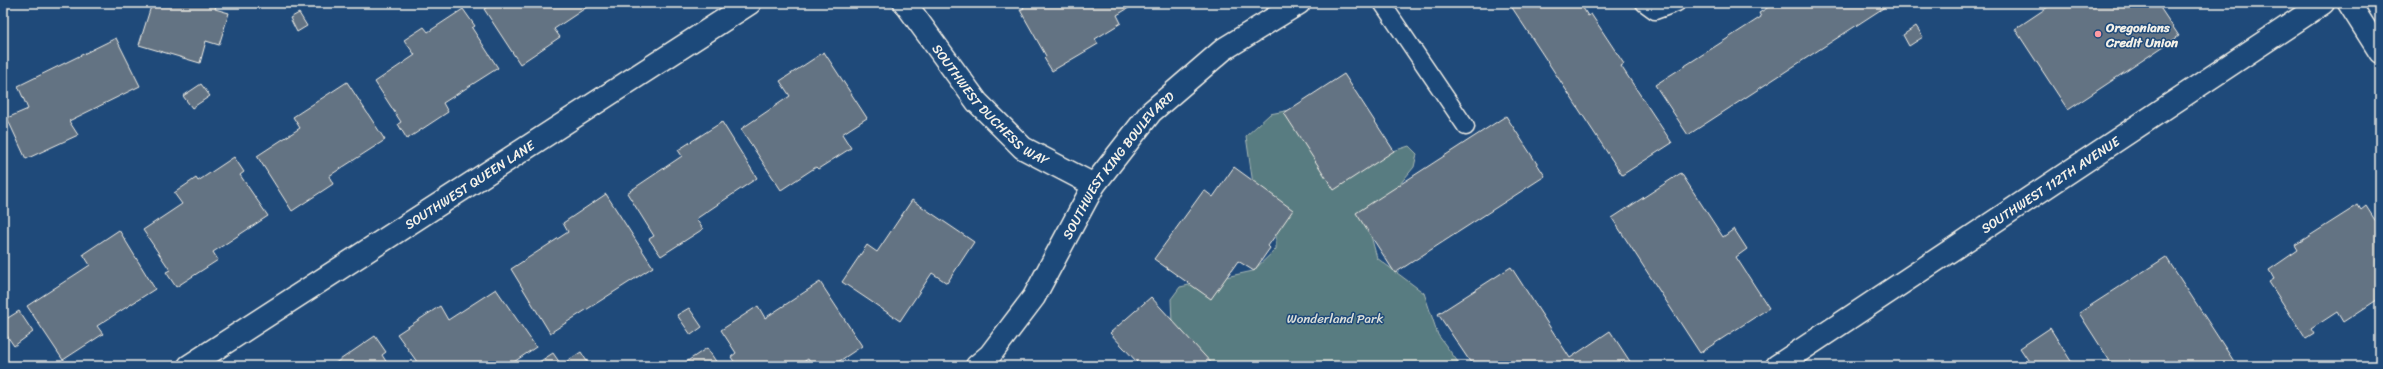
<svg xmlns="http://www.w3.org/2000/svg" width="2383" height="369" viewBox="0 0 2383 369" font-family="Sriracha,sans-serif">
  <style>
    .green { fill: #597c81; stroke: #a6b6b4 }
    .building { fill: #647383; stroke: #f4f1e8 }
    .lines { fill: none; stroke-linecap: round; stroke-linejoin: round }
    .service-casing { stroke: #f4f1e8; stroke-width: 19 }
    .minor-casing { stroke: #f4f1e8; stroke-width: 25 }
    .service { stroke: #1f4a7a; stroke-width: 16 }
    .minor { stroke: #1f4a7a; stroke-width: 22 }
    .poi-dot { fill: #ff9aa2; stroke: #1f4a7a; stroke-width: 1.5 }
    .labels { text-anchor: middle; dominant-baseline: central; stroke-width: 3; stroke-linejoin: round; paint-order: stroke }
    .poi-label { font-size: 13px; font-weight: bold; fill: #f4f1e8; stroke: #1f4a7a; text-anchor: start }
    .street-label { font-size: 13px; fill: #f4f1e8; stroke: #1f4a7a }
    .park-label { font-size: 13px; fill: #dddfd9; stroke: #1f4a7a }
  </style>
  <rect width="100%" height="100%" fill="#1f4a7a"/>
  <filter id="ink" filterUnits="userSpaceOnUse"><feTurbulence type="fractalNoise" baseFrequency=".025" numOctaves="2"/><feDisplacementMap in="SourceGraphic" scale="8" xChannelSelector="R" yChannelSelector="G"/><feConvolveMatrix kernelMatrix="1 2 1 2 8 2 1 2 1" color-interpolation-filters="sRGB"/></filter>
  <g filter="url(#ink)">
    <!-- green -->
    <path class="green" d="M 1300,108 L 1349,165 L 1409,146 L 1417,154 L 1414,167 L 1377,212 L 1371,236 L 1377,258 L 1424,293 L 1438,335 L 1461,366 L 1153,366 L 1172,323 L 1171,299 L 1180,287 L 1253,271 L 1276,249 L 1276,211 L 1253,184 L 1246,136 L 1270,114 Z"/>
    <!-- building -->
    <path class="building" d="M 152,3 L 217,3 L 215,9 L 229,13 L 219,45 L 206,41 L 200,63 L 139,45 Z
      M 493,3 L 593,3 L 554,29 L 560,37 L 520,64 L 484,9 Z
      M 1021,3 L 1137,3 L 1117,15 L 1121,23 L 1095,39 L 1098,44 L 1052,71 L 1044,58 L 1046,56 L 1020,10 L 1024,8 Z
      M 1509,3 L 1580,3 L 1588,16 L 1591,14 L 1624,64 L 1621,66 L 1672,143 L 1622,175 Z
      M 1775,3 L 1891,3 L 1688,135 L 1655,85 L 1761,17 L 1759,13 Z
      M 2054,3 L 2157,3 L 2179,36 L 2068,110 L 2015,29 Z
      M 463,9 L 475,26 L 472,28 L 498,68 L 443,103 L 448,112 L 407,139 L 398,124 L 401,122 L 375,82 L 415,55 L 404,40 L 424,27 L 428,32 Z
      M 299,13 L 307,26 L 297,32 L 290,18 Z
      M 1916,26 L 1923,37 L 1909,46 L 1903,35 Z
      M 116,38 L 140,86 L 69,121 L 78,135 L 26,159 L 7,118 L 28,109 L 18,86 Z
      M 824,52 L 867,118 L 842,134 L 851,148 L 818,169 L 816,167 L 781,190 L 741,129 L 790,96 L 780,81 Z
      M 1344,74 L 1394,151 L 1334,190 L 1284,113 Z
      M 347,82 L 385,140 L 329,176 L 333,184 L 292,211 L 257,156 L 300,128 L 293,117 Z
      M 201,84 L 210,96 L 192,108 L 183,96 Z
      M 1506,116 L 1545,176 L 1395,273 L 1356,213 Z
      M 722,122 L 757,178 L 696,219 L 703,229 L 661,256 L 649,239 L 654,236 L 627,193 L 682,156 L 678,150 Z
      M 234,157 L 244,172 L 240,175 L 268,216 L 213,252 L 218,260 L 176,287 L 166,272 L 170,270 L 143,230 L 182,204 L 174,193 L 196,178 L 198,181 Z
      M 1234,167 L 1293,210 L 1268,246 L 1270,248 L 1254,271 L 1238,261 L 1211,299 L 1154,259 L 1204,190 L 1213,197 Z
      M 1681,173 L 1723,237 L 1734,229 L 1747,249 L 1736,257 L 1769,308 L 1700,353 L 1612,218 Z
      M 606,194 L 653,267 L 550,333 L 511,269 L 568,232 L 563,223 Z
      M 912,200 L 974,242 L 947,283 L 932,273 L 900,321 L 842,282 L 867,245 L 877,252 Z
      M 2358,205 L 2361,210 L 2366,206 L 2380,228 L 2380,298 L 2343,322 L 2337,312 L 2311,329 L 2314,334 L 2306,339 L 2269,282 L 2274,279 L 2269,270 L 2298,250 L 2295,245 Z
      M 119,230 L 155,289 L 97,326 L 103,334 L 63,360 L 27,306 L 90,265 L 83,254 Z
      M 2166,257 L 2237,366 L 2113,366 L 2079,313 Z
      M 1511,267 L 1570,358 L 1610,331 L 1633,366 L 1473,366 L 1438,314 Z
      M 820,282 L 862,346 L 832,366 L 812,366 L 808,359 L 797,366 L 737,366 L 731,357 L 736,353 L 721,330 L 758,306 L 765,318 Z
      M 496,289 L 536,347 L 508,366 L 420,366 L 397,334 L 440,306 L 448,320 Z
      M 1151,297 L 1214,366 L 1133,366 L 1137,362 L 1110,333 Z
      M 689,308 L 702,327 L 691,335 L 677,315 Z
      M 19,311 L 33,332 L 14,346 L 3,330 L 3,321 Z
      M 2050,328 L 2074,366 L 2032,366 L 2020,348 Z
      M 375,336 L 386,352 L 382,355 L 389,366 L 331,366 Z
      M 707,348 L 719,366 L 680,366 Z
      M 581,352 L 590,366 L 569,366 L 567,361 Z
      M 553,353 L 562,366 L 538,366 L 536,364 Z"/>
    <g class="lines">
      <!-- service casing -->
      <g class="service-casing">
        <path id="service" d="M 1382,3 L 1466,127
          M 1644,3 L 1655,11 L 1677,3"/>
      </g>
      <!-- minor casing -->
      <g class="minor-casing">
        <g id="minor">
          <path id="s1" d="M 905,3 L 977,102 L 1023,148 L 1094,185"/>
          <path d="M 2349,3 L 2380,52"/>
          <path id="s2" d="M 189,366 L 750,3"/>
          <path id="s3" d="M 977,366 L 990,355 L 1034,297 L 1094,185 L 1151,112 L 1224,49 L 1299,3"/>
          <path id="s4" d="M 1777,366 L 2323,3"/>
        </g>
      </g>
      <!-- service -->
      <use href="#service" class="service"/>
      <!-- minor -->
      <use href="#minor" class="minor"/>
    </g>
  </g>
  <!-- markers -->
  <circle class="poi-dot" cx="2098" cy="34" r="4"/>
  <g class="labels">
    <!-- poi labels -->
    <g class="poi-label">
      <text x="2106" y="27">Oregonians<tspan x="2106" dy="15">Credit Union</tspan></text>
    </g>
    <!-- street labels -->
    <g class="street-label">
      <text stroke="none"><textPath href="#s1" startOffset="134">SOUTHWEST DUCHESS WAY</textPath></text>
      <text stroke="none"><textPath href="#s3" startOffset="247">SOUTHWEST KING BOULEVARD</textPath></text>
      <text stroke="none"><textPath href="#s2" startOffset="334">SOUTHWEST QUEEN LANE</textPath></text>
      <text stroke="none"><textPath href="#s4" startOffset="328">SOUTHWEST 112TH AVENUE</textPath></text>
    </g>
    <!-- park labels -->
    <g class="park-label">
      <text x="1335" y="318">Wonderland Park</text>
    </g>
  </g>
  <!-- margin -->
  <rect width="2383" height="369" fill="none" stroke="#1f4a7a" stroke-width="16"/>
  <rect x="8" y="8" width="2367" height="353" fill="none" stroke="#f4f1e8" stroke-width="1.5" filter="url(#ink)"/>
</svg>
